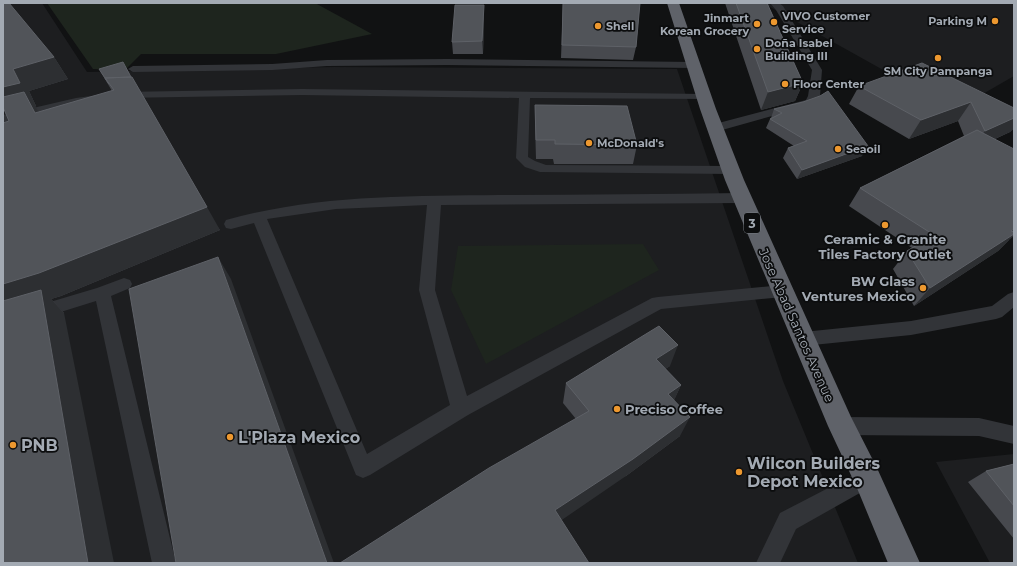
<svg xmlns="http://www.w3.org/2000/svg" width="1017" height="566" viewBox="0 0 1017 566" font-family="Montserrat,sans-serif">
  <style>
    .built { fill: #1d1e20 }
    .green { fill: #1e251e }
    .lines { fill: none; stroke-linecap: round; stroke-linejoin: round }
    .lane { fill: #323438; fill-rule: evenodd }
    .highway { fill: #5f6269; fill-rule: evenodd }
    .wall { fill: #47494e }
    .shaded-wall { fill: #2d2f32 }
    .building { fill: #515459; stroke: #5e6167 }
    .poi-dot { fill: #ed982f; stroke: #0c0d0e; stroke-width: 1.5 }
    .labels { text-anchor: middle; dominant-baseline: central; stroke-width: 3.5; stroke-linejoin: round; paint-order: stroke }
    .far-poi-label { font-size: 11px; font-weight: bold; fill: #a3aab3; stroke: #0c0d0e; text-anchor: start }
    .shield { fill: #0c0d0e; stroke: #767b82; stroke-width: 1 }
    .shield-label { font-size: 12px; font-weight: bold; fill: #a3aab3 }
    .poi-label { font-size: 13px; font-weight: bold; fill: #a3aab3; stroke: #0c0d0e }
    .street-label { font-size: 13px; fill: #a3aab3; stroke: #0c0d0e }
    .near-poi-label { font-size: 16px; font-weight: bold; fill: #a3aab3; stroke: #0c0d0e; text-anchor: start }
  </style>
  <rect width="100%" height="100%" fill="#111213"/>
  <!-- built -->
  <path class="built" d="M 3,3 L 42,3 L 87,72 L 334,67 L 677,69 L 783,381 L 858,563 L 3,563 Z
    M 763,3 L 1014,3 L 1014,76 L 955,110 Z
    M 1014,454 L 1014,563 L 990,563 L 936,462 Z"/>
  <!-- green -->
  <path class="green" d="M 47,3 L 315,3 L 372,34 L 276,54 L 141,54 L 125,70 L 93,69 Z
    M 643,244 L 659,270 L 486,364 L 451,290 L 458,246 Z"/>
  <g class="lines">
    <!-- lane -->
    <path class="lane" d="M 770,3 L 779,3 L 783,6 L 822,70 L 820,96 L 815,104 L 715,132 L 711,131 L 709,128 L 711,125 L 806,100 L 808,96 L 812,70 L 776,10 Z
      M 447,59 L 693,62 L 698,65 L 693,68 L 447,65 L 327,66 L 272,70 L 133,72 L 128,69 L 133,66 L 272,64 L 327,60 Z
      M 302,89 L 704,94 L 708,95 L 710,97 L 708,99 L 530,98 L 528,157 L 535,161 L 546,165 L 730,166 L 735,167 L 737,170 L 735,173 L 730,174 L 540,172 L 525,167 L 516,158 L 519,98 L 302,95 L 121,98 L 62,107 L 3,123 L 3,115 L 76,98 L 121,92 Z
      M 742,193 L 747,195 L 749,198 L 747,201 L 742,203 L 441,205 L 435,290 L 467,396 L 652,298 L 658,297 L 783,285 L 789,287 L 791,291 L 789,295 L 783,297 L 661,309 L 468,415 L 370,475 L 363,478 L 356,475 L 254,223 L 231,229 L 226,228 L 224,224 L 226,220 C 316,195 407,196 499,195 C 580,195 661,194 742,193 ZM 427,205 L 419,290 L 450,405 L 367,454 L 267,219 L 336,209 Z
      M 124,278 L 130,280 L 132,284 L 130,288 L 111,296 L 176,563 L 152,563 L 96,301 L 3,330 L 3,316 L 97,288 Z
      M 1014,292 L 1014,307 L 1002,317 L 996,319 L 911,335 L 803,346 L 797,344 L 794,339 L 797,334 L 803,332 L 911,321 L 992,306 L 1008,294 Z
      M 841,417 L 979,418 L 1014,426 L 1014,444 L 979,436 L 841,435 L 834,432 L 831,426 L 834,420 Z
      M 867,468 L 874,471 L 877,478 L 874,485 L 796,529 L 780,563 L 756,563 L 780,513 Z"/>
    <!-- highway -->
    <path class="highway" d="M 667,3 L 679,3 L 716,109 L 744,180 L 851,417 L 877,468 L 920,563 L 888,563 L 857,488 L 828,426 L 725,180 L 700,109 Z"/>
  </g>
  <!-- wall -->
  <path class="wall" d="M 563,3 L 640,3 L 636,47 L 633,60 L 561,58 Z
    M 725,3 L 767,3 L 803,83 L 795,101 L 761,110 Z
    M 484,17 L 483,54 L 453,54 L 452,42 Z
    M 54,57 L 68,79 L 29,91 L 36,106 L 35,106 L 39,112 L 112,91 L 99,69 L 220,230 L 61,296 L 51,299 L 64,313 L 3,563 L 9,121 L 3,107 Z
    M 859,86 L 1014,108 L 1014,128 L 1010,132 L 995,139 L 1009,240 L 998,251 L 914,306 L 893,269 L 907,251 L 912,248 L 849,206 L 860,188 L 964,136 L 958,121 L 909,139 L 849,104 Z
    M 535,105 L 637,145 L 633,164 L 554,164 L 553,159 L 536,159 L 535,124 Z
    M 774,109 L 862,156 L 797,179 L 783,158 L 788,148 L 794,146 L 766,128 L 770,119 L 771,118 Z
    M 670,366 L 665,369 L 681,385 L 674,400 L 680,436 L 626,476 L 340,563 L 576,419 L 563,403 L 566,383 Z
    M 1014,464 L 1014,539 L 968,482 L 986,471 Z"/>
  <!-- shaded-wall -->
  <path class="shaded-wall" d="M 484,5 L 484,17 L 483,54 L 482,41 Z
    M 54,57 L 68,79 L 29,91 L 36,106 L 35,106 L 41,114 L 52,136 L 3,100 L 3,87 L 13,69 Z
    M 803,83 L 795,101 L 761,110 L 768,92 Z
    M 971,102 L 958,121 L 909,139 L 921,120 Z
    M 1014,118 L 1014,128 L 1010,132 L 970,150 L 985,131 Z
    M 868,146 L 862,156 L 797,179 L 802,170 Z
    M 207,207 L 220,230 L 61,296 L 51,299 L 64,313 L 114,563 L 88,563 L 3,314 L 3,284 Z
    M 1014,229 L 1014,236 L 1009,240 L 998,251 L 914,306 L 930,288 Z
    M 218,257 L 231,279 L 334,563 L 327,563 Z
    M 678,345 L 670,366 L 648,380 L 656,359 Z
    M 681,385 L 672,405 L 668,394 Z
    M 690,417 L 680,436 L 626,476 L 553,526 L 555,510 Z"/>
  <!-- building -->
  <path class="building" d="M 3,3 L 9,3 L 54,57 L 13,69 L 20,83 L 3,87 Z
    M 563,3 L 640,3 L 636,47 L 562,45 Z
    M 736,3 L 767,3 L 803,83 L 768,92 Z
    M 455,5 L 484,5 L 482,41 L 452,42 Z
    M 123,62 L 131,77 L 105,78 L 109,84 L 99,69 Z
    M 922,63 L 1014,108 L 1014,118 L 985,131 L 971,102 L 921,120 L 859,86 Z
    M 132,77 L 207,207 L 39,273 L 3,284 L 3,123 L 9,121 L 3,107 L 3,97 L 24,92 L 35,113 L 114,90 L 105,78 Z
    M 828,91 L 868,146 L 802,170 L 788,148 L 807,141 L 770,119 L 782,113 L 774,109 L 803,102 L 820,96 Z
    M 535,105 L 627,106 L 637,145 L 555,144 L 555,140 L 536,140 Z
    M 977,130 L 1014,149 L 1014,229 L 1011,231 L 1014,232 L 1014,234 L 930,288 L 907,251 L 934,235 L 860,188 Z
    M 218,257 L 327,563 L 176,563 L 129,289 Z
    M 41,290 L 88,563 L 3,563 L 3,301 Z
    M 659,326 L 678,345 L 656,359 L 681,385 L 668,394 L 690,417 L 633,459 L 555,510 L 589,563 L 340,563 L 489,468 L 589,411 L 566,383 Z
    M 1014,464 L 1014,506 L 986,471 Z"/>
  <!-- markers -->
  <g class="poi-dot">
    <circle cx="995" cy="21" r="4"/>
    <circle cx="774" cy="22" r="4"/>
    <circle cx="757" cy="24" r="4"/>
    <circle cx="598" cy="26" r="4"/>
    <circle cx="757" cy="49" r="4"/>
    <circle cx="938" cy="58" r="4"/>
    <circle cx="785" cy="84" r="4"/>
    <circle cx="589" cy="143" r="4"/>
    <circle cx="838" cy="149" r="4"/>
    <circle cx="885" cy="225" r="4"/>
    <circle cx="923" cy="288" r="4"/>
    <circle cx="617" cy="409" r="4"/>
    <circle cx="230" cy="437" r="4"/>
    <circle cx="13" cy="445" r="4"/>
    <circle cx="739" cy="472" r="4"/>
  </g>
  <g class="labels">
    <!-- far-poi labels -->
    <g class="far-poi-label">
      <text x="782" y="16">VIVO Customer<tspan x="782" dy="13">Service</tspan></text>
      <text x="749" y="18" text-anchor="end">Jinmart<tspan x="749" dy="13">Korean Grocery</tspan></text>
      <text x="987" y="21" text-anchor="end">Parking M</text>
      <text x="606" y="26">Shell</text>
      <text x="765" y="43">Doña Isabel<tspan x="765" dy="13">Building III</tspan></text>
      <text x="938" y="71" text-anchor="middle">SM City Pampanga</text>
      <text x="793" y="84">Floor Center</text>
      <text x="597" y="143">McDonald's</text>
      <text x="846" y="149">Seaoil</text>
    </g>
    <!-- shield labels -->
    <rect class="shield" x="744" y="213" width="16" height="20" rx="3"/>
    <g class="shield-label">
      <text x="752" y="223">3</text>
    </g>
    <!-- poi labels -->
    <g class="poi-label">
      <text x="885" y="239">Ceramic &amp; Granite<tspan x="885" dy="15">Tiles Factory Outlet</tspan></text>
      <text x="915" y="281" text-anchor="end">BW Glass<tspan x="915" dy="15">Ventures Mexico</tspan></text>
      <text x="625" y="409" text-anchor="start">Preciso Coffee</text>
    </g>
    <!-- street labels -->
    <g class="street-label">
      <text transform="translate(797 325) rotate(66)">Jose Abad Santos Avenue</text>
    </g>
    <!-- near-poi labels -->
    <g class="near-poi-label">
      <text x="238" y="437">L'Plaza Mexico</text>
      <text x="21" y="445">PNB</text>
      <text x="747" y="463">Wilcon Builders<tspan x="747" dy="18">Depot Mexico</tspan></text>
    </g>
  </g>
  <!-- border -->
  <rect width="1017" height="566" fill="none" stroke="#a3aab3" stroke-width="8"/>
</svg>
